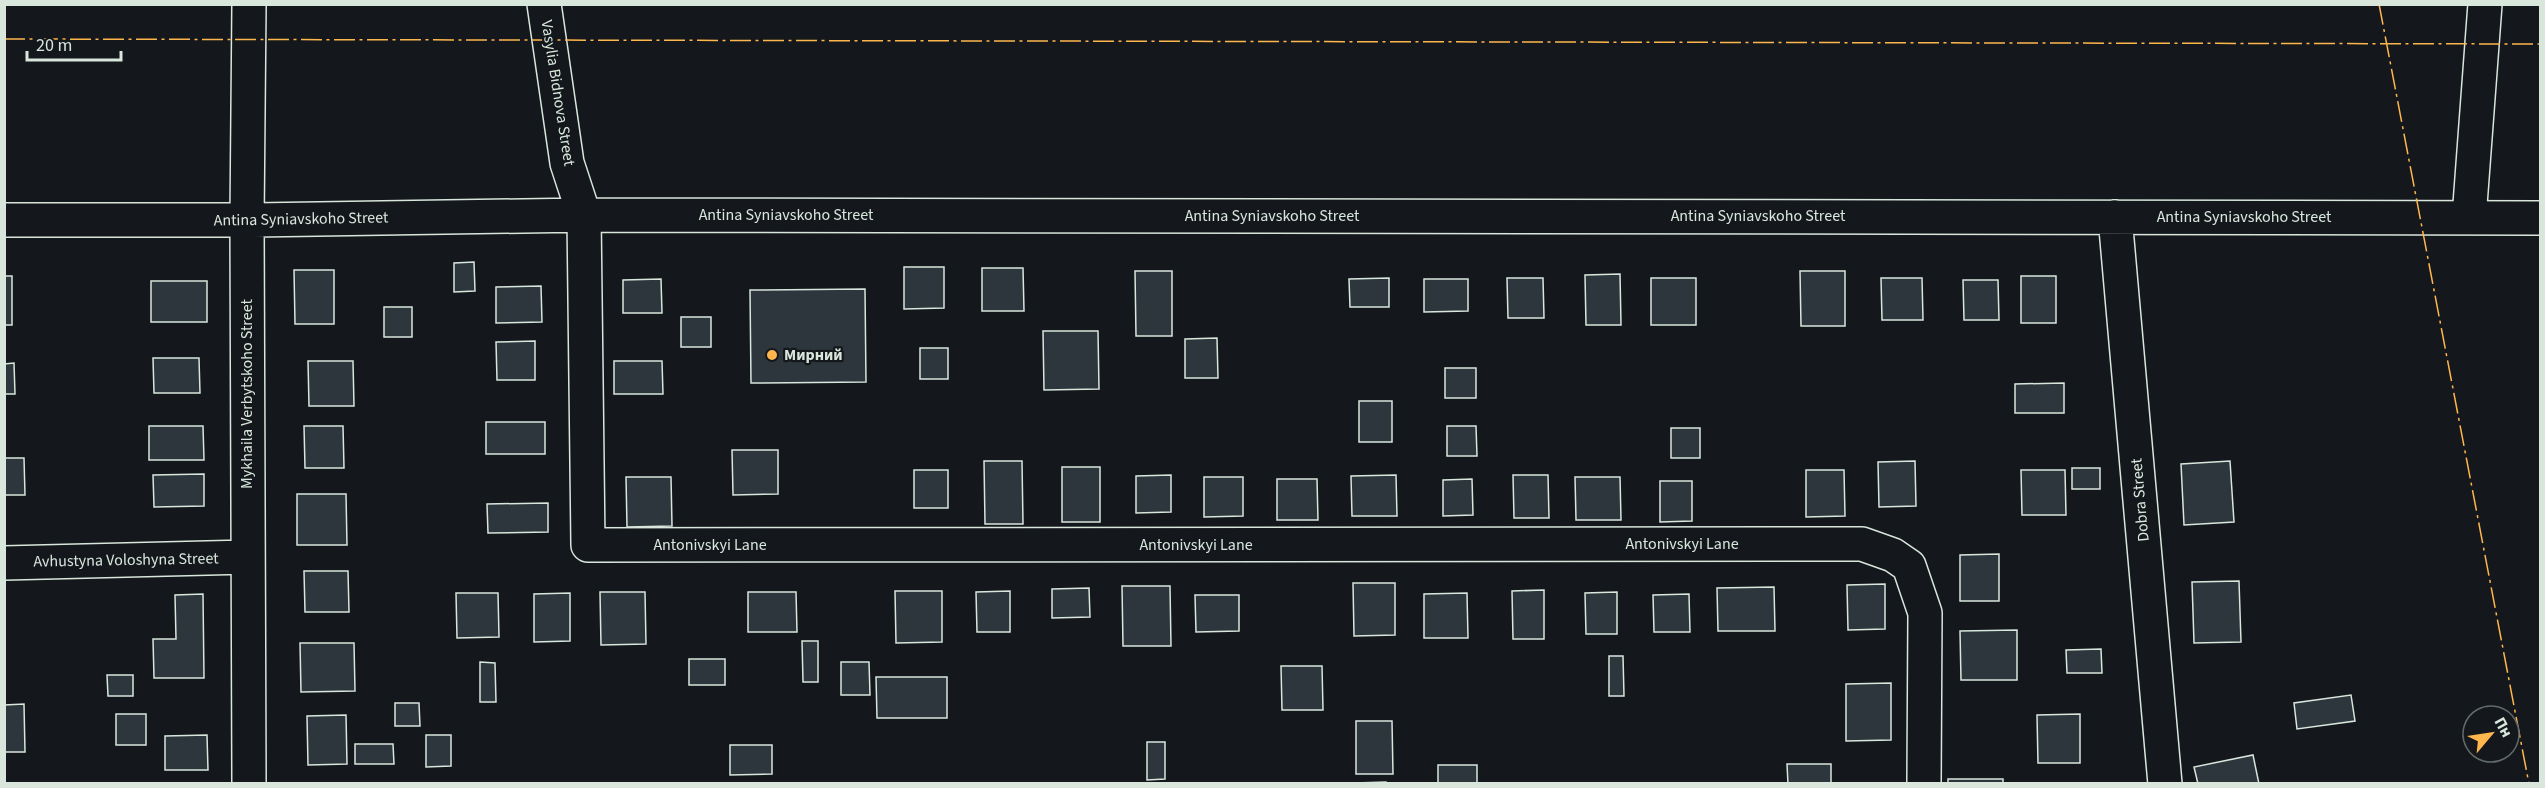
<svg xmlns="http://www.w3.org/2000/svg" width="2545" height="788" viewBox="0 0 2545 788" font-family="'Source Sans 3',sans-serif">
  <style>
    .building { fill: #2c363c; stroke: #d8e6dc; stroke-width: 1.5 }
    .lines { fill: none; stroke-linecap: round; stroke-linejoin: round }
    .minor-casing { stroke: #d8e6dc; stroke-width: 36 }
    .minor { stroke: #14181c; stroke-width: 33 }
    .power { stroke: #ffb74d; stroke-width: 1.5; stroke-dasharray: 21 4.5 3 4.5; stroke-linecap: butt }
    .poi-dot { fill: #ffb74d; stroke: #14181c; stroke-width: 2 }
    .labels { text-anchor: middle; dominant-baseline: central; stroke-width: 4.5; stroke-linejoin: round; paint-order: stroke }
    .street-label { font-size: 16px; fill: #d8e6dc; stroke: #14181c }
    .poi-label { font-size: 16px; font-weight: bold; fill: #d8e6dc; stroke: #14181c; text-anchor: start }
  </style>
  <rect width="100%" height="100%" fill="#14181c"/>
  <!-- building -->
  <path class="building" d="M 474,262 L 475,291 L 454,292 L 454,263 Z
    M 904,267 L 944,267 L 944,308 L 904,309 Z
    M 982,268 L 1023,268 L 1024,311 L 982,311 Z
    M 294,270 L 334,270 L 334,324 L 295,324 Z
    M 1135,271 L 1172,271 L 1172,336 L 1136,336 Z
    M 1800,271 L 1845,271 L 1845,326 L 1801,326 Z
    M 1620,274 L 1621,325 L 1586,325 L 1585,275 Z
    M 4,276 L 12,276 L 12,325 L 4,325 Z
    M 2021,276 L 2056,276 L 2056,323 L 2021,323 Z
    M 1389,278 L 1389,307 L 1350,307 L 1349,279 Z
    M 1507,278 L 1543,278 L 1544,318 L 1508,318 Z
    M 1651,278 L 1696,278 L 1696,325 L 1651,325 Z
    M 1881,278 L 1922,278 L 1923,320 L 1882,320 Z
    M 661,279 L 662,313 L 623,313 L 623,280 Z
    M 1424,279 L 1468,279 L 1468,311 L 1424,312 Z
    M 1963,280 L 1998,280 L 1999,320 L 1964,320 Z
    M 151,281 L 207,281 L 207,322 L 151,322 Z
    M 541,286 L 542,322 L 496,323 L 496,287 Z
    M 865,289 L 866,382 L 751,383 L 750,290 Z
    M 384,307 L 412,307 L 412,337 L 384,337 Z
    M 681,317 L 711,317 L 711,347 L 681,347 Z
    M 1043,331 L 1098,331 L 1099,389 L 1044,390 Z
    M 1217,338 L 1218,378 L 1185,378 L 1185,339 Z
    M 535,341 L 535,380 L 497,380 L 496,342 Z
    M 920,348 L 948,348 L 948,379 L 920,379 Z
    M 153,358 L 199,358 L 200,393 L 154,393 Z
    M 308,361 L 353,361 L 354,406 L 309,406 Z
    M 614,361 L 662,361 L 663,394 L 614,394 Z
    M 14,363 L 15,394 L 4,394 L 4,364 Z
    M 1445,368 L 1476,368 L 1476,398 L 1445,398 Z
    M 2064,383 L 2064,413 L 2015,413 L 2015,384 Z
    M 1359,401 L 1392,401 L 1392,442 L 1359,442 Z
    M 486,422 L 545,422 L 545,454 L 486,454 Z
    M 149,426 L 203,426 L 204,460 L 149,460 Z
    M 304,426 L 343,426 L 344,468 L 305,468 Z
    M 1447,426 L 1476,426 L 1477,456 L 1447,456 Z
    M 1671,428 L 1700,428 L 1700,458 L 1671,458 Z
    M 732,450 L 778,450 L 778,494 L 733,495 Z
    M 4,458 L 24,458 L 25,495 L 4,495 Z
    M 984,461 L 1022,461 L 1023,524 L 985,524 Z
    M 1915,461 L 1916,506 L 1879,507 L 1878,462 Z
    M 2230,461 L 2234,522 L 2184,525 L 2181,464 Z
    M 1062,467 L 1100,467 L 1100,522 L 1062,522 Z
    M 2072,468 L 2100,468 L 2100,489 L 2072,489 Z
    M 914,470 L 948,470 L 948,508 L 914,508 Z
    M 1806,470 L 1844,470 L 1845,516 L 1806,517 Z
    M 2021,470 L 2065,470 L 2066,515 L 2022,515 Z
    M 204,474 L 204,506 L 154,507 L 153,475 Z
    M 1171,475 L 1171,512 L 1136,513 L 1136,476 Z
    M 1396,475 L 1397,516 L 1352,516 L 1351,476 Z
    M 1513,475 L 1548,475 L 1549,518 L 1514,518 Z
    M 626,477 L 671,477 L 672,526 L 627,527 Z
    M 1204,477 L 1243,477 L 1243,516 L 1204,517 Z
    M 1575,477 L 1620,477 L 1621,520 L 1576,520 Z
    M 1277,479 L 1317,479 L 1318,520 L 1277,520 Z
    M 1472,479 L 1473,515 L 1443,516 L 1443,480 Z
    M 1660,481 L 1692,481 L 1692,521 L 1660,522 Z
    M 297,494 L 346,494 L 347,545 L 297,545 Z
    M 548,503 L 548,532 L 488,533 L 487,504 Z
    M 1999,554 L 1999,601 L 1960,601 L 1960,555 Z
    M 304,571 L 348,571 L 349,612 L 305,612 Z
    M 2239,581 L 2241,642 L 2194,643 L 2192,582 Z
    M 1353,583 L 1395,583 L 1395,635 L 1354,636 Z
    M 1885,584 L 1885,629 L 1848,630 L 1847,585 Z
    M 1122,586 L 1170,586 L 1171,646 L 1123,646 Z
    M 1774,587 L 1775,631 L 1718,631 L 1717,588 Z
    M 1089,588 L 1090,617 L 1052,618 L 1052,589 Z
    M 1544,590 L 1544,639 L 1513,639 L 1512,591 Z
    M 895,591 L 942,591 L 942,642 L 896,643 Z
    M 1010,591 L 1010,632 L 977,632 L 976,592 Z
    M 600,592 L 645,592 L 646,644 L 601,645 Z
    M 748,592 L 796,592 L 797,632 L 748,632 Z
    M 1617,592 L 1617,634 L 1586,634 L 1585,593 Z
    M 456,593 L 498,593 L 499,637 L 457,638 Z
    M 570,593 L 570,641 L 534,642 L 534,594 Z
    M 1467,593 L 1468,638 L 1424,638 L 1424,594 Z
    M 203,594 L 204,678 L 154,678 L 153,639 L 176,639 L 175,595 Z
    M 1689,594 L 1690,632 L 1654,632 L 1653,595 Z
    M 1195,595 L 1239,595 L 1239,631 L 1196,632 Z
    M 2017,630 L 2017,680 L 1961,680 L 1960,631 Z
    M 802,641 L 818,641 L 818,682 L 803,682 Z
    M 300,643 L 354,643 L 355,691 L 301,692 Z
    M 2101,649 L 2102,673 L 2067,673 L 2066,650 Z
    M 1609,656 L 1623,656 L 1624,696 L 1609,696 Z
    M 689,659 L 725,659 L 725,685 L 689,685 Z
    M 480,662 L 495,663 L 496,702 L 480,702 Z
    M 841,662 L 869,662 L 870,695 L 841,695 Z
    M 1281,666 L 1322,666 L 1323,710 L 1282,710 Z
    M 107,675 L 133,675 L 133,696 L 108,696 Z
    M 876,677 L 947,677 L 947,718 L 877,718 Z
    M 1891,683 L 1891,740 L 1846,741 L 1846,684 Z
    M 2351,695 L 2355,721 L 2297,729 L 2294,703 Z
    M 395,703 L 419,703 L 420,726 L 395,726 Z
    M 24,704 L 25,752 L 4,752 L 4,705 Z
    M 116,714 L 146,714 L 146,745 L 116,745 Z
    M 2080,714 L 2080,763 L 2038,763 L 2037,715 Z
    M 346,715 L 347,764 L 308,765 L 307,716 Z
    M 1356,721 L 1392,721 L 1393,774 L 1356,774 Z
    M 207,735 L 208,770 L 165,770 L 165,736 Z
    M 426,735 L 451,735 L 451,766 L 426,767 Z
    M 1147,742 L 1165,742 L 1165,779 L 1147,780 Z
    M 355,744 L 393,744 L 394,764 L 355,764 Z
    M 730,745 L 772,745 L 772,774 L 730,775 Z
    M 2253,755 L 2259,784 L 2198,784 L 2194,767 Z
    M 1787,764 L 1831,764 L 1831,784 L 1788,784 Z
    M 1438,765 L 1477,765 L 1477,784 L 1438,784 Z
    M 1948,779 L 2003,779 L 2003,784 L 1948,784 Z
    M 1386,782 L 1386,784 L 1355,784 L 1355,783 Z"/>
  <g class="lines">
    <!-- minor casing -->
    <g class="minor-casing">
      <path id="minor" d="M 249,4 L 247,220 L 249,784
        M 544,4 L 567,163 L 584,215 L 588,545 L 1862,544 L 1893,555 L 1909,566 L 1925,613 L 1924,784
        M 2115,217 L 2165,784
        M 2469,218 L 2485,4
        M 4,220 L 247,220 L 584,215 L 2540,218
        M 4,563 L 248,557"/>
    </g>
    <!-- minor -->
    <use href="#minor" class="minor"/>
    <!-- power -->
    <path class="power" d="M 2379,4 L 2529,784
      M 4,39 L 2540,44"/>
  </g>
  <!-- markers -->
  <circle class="poi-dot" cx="772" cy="355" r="6"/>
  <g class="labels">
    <!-- street labels -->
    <g class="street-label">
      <text transform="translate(558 93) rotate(81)">Vasylia Bidnova Street</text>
      <text x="786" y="215">Antina Syniavskoho Street</text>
      <text x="1272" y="216">Antina Syniavskoho Street</text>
      <text x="1758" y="216">Antina Syniavskoho Street</text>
      <text x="2244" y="217">Antina Syniavskoho Street</text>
      <text transform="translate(301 219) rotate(-1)">Antina Syniavskoho Street</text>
      <text transform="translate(247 394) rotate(-90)">Mykhaila Verbytskoho Street</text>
      <text transform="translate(2140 500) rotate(-95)">Dobra Street</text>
      <text x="1682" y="544">Antonivskyi Lane</text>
      <text x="710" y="545">Antonivskyi Lane</text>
      <text x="1196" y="545">Antonivskyi Lane</text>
      <text transform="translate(126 560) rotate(-1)">Avhustyna Voloshyna Street</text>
    </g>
    <!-- poi labels -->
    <g class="poi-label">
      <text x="784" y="355">Мирний</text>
    </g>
  </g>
  <!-- border -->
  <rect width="2545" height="788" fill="none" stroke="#d8e6dc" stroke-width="12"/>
  <!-- north arrow -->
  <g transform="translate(2491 734) rotate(61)"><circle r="28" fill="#14181c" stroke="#626a69" stroke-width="1.5"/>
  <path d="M0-4.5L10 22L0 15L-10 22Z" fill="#ffb74d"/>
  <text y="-9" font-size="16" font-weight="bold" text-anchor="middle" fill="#d8e6dc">Пн</text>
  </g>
  <!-- scale -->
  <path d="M27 51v9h94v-9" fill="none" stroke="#d8e6dc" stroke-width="3"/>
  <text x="36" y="51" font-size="18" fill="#d8e6dc" stroke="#14181c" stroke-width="4.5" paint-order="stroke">20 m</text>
</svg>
